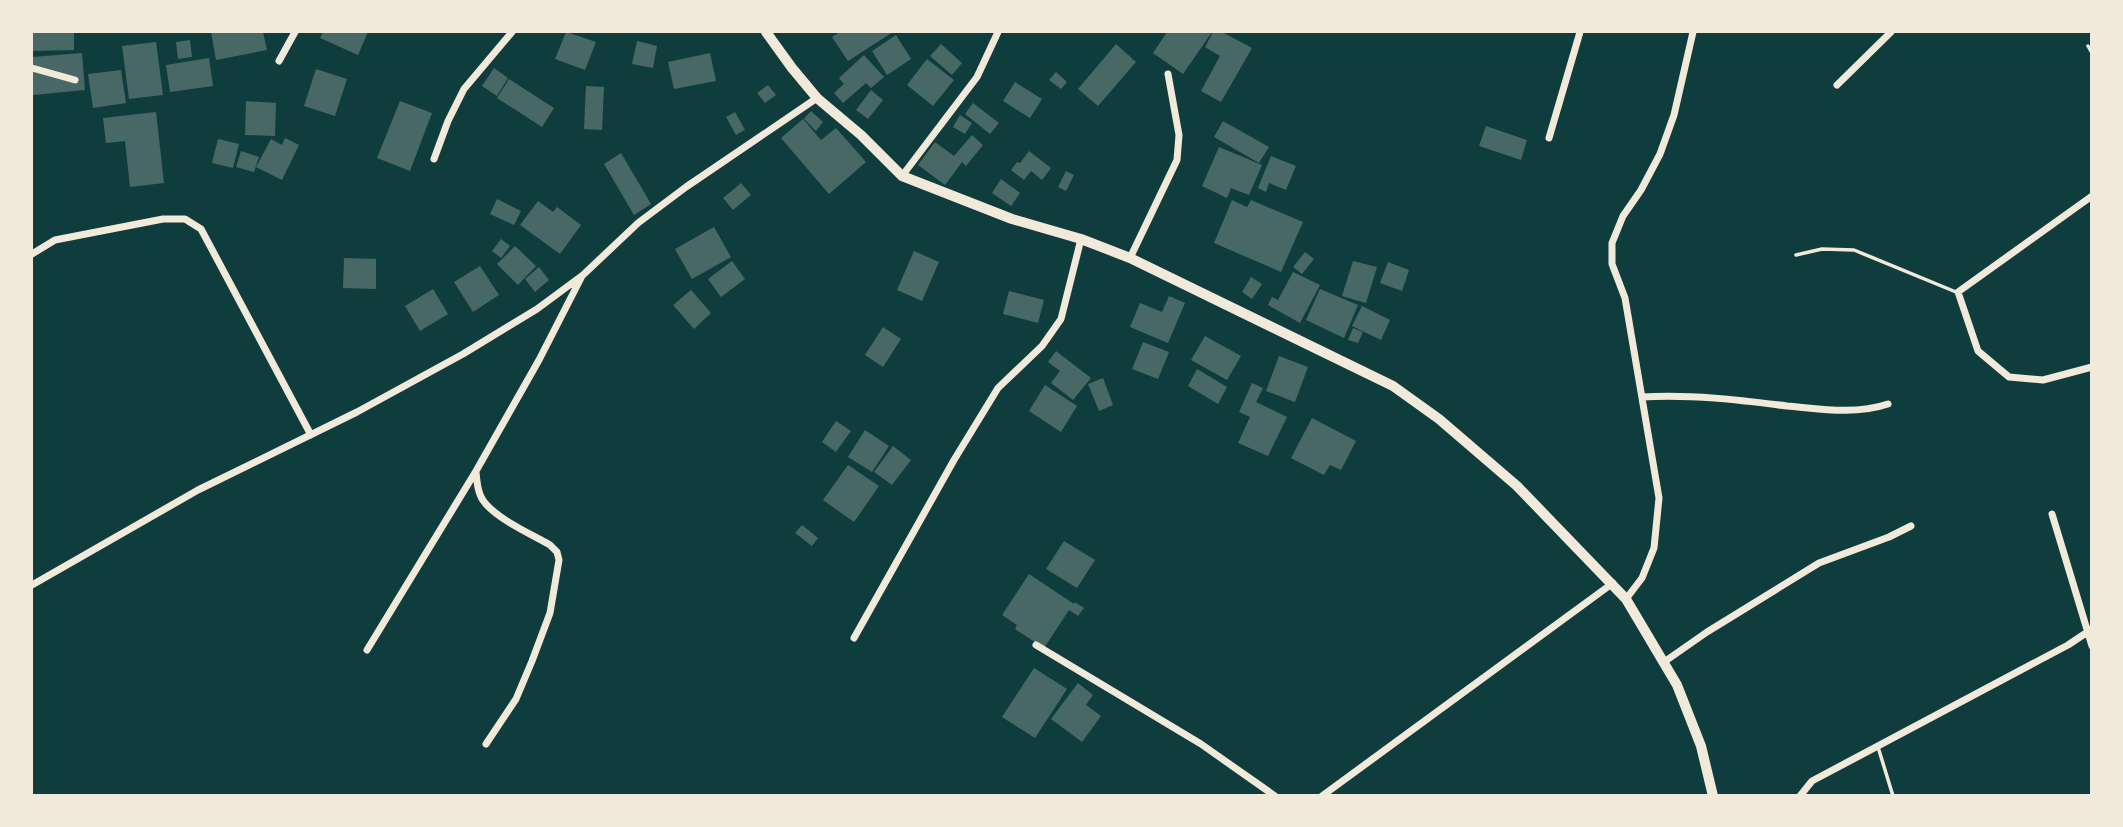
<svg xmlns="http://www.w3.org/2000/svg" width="2123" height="827" viewBox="0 0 2123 827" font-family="Helvetica,sans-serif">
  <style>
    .building { fill: #486865 }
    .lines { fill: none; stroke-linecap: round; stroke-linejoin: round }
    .service { stroke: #f1e9da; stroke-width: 3.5 }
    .minor { stroke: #f1e9da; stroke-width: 7 }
    .tertiary { stroke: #f1e9da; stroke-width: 10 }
  </style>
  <rect width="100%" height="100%" fill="#0f3d3e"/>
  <!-- building -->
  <path class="building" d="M 74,32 L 74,50 L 32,51 L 32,33 Z
    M 211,32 L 263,32 L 267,50 L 216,60 Z
    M 323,32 L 368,32 L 358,55 L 320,38 Z
    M 566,32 L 596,42 L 585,70 L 555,59 Z
    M 840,32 L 893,32 L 848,61 L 832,37 Z
    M 1167,32 L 1212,32 L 1183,74 L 1153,53 Z
    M 1213,32 L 1222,32 L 1252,48 L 1221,102 L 1201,91 L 1220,56 L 1205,47 Z
    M 896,35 L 911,59 L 887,75 L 872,51 Z
    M 190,40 L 192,57 L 178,59 L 176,42 Z
    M 637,41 L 657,46 L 653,68 L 632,64 Z
    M 156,42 L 163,95 L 129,99 L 122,46 Z
    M 941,44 L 962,63 L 952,75 L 930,56 Z
    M 1116,44 L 1136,62 L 1098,106 L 1078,89 Z
    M 82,53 L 85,90 L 33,95 L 32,57 Z
    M 710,53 L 716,81 L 674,89 L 668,62 Z
    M 864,55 L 884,77 L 871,88 L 866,83 L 843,103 L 834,93 L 844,84 L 839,78 Z
    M 209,58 L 213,86 L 170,92 L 166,65 Z
    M 927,59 L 954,80 L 933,106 L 907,85 Z
    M 494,68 L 508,78 L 497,96 L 482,86 Z
    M 316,69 L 347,79 L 335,116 L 304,106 Z
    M 121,70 L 126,103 L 93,108 L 88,74 Z
    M 1056,72 L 1067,82 L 1061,89 L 1049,80 Z
    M 509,79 L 554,108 L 542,127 L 497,98 Z
    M 1015,82 L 1042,99 L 1030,118 L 1003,101 Z
    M 768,85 L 776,95 L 765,103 L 757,93 Z
    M 586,86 L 604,87 L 602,130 L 584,129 Z
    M 871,90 L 883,100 L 868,119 L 856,110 Z
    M 246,101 L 276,103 L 275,136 L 245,135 Z
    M 400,101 L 432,113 L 410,171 L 377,158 Z
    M 973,103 L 999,123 L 990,134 L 965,114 Z
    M 811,111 L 823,122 L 816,131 L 804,119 Z
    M 156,112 L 164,183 L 130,187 L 125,141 L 106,143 L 103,118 Z
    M 735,112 L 745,130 L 736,135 L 726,117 Z
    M 960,115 L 972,123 L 965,134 L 953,127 Z
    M 803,119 L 821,140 L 836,128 L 866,162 L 829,194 L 781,138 Z
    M 1223,121 L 1269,147 L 1259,163 L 1214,137 Z
    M 1486,126 L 1527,140 L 1521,160 L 1479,146 Z
    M 972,135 L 983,145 L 966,166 L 962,162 L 945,185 L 918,165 L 935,142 L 954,156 Z
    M 285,138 L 299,145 L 282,180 L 256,167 L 271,139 L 282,145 Z
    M 218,139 L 239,144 L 233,168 L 212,163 Z
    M 1219,147 L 1262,165 L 1249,195 L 1231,188 L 1227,198 L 1202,186 Z
    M 241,151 L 259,157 L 254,172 L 236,167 Z
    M 1029,151 L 1051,168 L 1042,180 L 1031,171 L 1024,180 L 1011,170 L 1017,162 L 1020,163 Z
    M 621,153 L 651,204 L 634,215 L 604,164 Z
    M 1271,156 L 1296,166 L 1286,190 L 1269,183 L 1266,192 L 1258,188 Z
    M 1066,171 L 1074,175 L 1066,191 L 1058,187 Z
    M 1001,179 L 1020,193 L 1011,206 L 992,193 Z
    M 741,183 L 751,195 L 733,210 L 723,198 Z
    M 497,199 L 521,211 L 514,225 L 490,214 Z
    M 1232,200 L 1247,207 L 1251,200 L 1303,222 L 1281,272 L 1214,243 Z
    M 538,201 L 553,212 L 557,207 L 581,225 L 560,254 L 520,225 Z
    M 714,227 L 731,257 L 692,279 L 675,249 Z
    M 501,239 L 510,246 L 501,258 L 492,251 Z
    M 515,246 L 536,266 L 518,285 L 497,264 Z
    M 914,251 L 939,262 L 922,301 L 897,290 Z
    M 1305,252 L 1314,259 L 1302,274 L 1293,267 Z
    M 344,258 L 376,259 L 376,289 L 343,288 Z
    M 732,261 L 745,279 L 721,297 L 708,279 Z
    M 1353,261 L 1377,267 L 1366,303 L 1342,296 Z
    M 1388,262 L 1409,270 L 1402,291 L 1380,283 Z
    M 480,266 L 499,295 L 473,312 L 454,282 Z
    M 539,267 L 549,280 L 535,292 L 525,279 Z
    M 1293,272 L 1320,285 L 1300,323 L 1268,305 L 1272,297 L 1278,300 Z
    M 1251,277 L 1262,284 L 1252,299 L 1242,292 Z
    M 433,289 L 448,314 L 420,331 L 405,306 Z
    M 1320,289 L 1358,305 L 1344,338 L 1306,320 Z
    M 691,290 L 711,313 L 694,329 L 673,305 Z
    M 1009,291 L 1044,300 L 1038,323 L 1003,314 Z
    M 1169,296 L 1185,303 L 1168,343 L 1130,327 L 1140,303 L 1162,312 Z
    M 1362,306 L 1390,320 L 1381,340 L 1352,326 Z
    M 883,327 L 901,339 L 883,367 L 865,355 Z
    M 1353,328 L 1363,332 L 1358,343 L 1348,340 Z
    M 1205,336 L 1241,356 L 1227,380 L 1191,360 Z
    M 1143,342 L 1169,352 L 1158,379 L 1132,369 Z
    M 1056,351 L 1091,378 L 1073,400 L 1051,383 L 1060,371 L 1048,362 Z
    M 1279,356 L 1308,367 L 1295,402 L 1266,391 Z
    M 1197,369 L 1227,387 L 1218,404 L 1188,386 Z
    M 1103,378 L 1113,405 L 1099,411 L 1088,384 Z
    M 1252,383 L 1263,388 L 1256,402 L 1287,417 L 1268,456 L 1238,443 L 1250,417 L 1239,412 Z
    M 1045,385 L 1077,406 L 1061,432 L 1029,411 Z
    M 1312,418 L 1356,441 L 1341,470 L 1330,465 L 1324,475 L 1291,458 Z
    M 836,421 L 851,431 L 836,452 L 822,442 Z
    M 865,430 L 889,446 L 872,472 L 848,457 Z
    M 893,446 L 911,460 L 892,485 L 874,472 Z
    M 848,465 L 879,486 L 854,522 L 823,500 Z
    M 802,525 L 818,538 L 812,546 L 795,533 Z
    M 1064,541 L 1095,560 L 1077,588 L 1046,569 Z
    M 1029,574 L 1074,604 L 1075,602 L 1084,608 L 1078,616 L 1069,610 L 1044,648 L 1015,629 L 1017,625 L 1002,615 Z
    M 1034,668 L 1067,689 L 1035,738 L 1002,717 Z
    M 1078,683 L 1093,695 L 1086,705 L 1101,716 L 1082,742 L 1051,719 Z"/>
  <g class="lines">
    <!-- service -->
    <path class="service" d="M 2088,46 L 2092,53
      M 1796,255 L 1822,249 L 1854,250 L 1956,292
      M 1878,747 L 1893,796"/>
    <!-- minor -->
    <path class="minor" d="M 279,61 L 295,32
      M 32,68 L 75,80
      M 1837,85 L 1891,32
      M 1549,138 L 1580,32
      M 434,159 L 448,121 L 464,89 L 512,32
      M 902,176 L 977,77 L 998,32
      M 2092,196 L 1958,292 L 1978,351 L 2009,377 L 2043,380 L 2092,367
      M 32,254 L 55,240 L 163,219 L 185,219 L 201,229 L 311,435
      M 1130,258 L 1177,160 L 1179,135 L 1168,74
      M 1642,397 C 1691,394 1739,400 1787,406 C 1821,409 1855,415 1888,404
      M 476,472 C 477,483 478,495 485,503 C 499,520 531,534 550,545 L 557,552 L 559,560 L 550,613 L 532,661 L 516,699 L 486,744
      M 2052,514 L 2092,646
      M 32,585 L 198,490 L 357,412 L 463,354 L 537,309 L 583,275 L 638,223 L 686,187 L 817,98
      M 1626,599 L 1642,578 L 1654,548 L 1659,498 L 1625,298 L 1612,264 L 1612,243 L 1623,216 L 1641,190 L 1660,154 L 1674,115 L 1693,32
      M 854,638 L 954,460 L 998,388 L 1042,346 L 1061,319 L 1081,239
      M 1036,645 L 1201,744 L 1275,796
      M 367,650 L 476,471 L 539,360 L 581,278
      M 1664,662 L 1707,632 L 1819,563 L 1889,537 L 1911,526
      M 1322,796 L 1613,583
      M 1800,796 L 1812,781 L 2068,645 L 2092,629"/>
    <!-- tertiary -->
    <path class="tertiary" d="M 766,32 L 792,68 L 817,98 L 861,135 L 902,176 L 1012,219 L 1081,239 L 1130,258 L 1393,386 L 1439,419 L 1517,486 L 1626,599 L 1677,685 L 1701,746 L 1713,796"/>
  </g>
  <!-- border -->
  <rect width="2123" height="827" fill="none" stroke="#f1e9da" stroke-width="66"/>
</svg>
